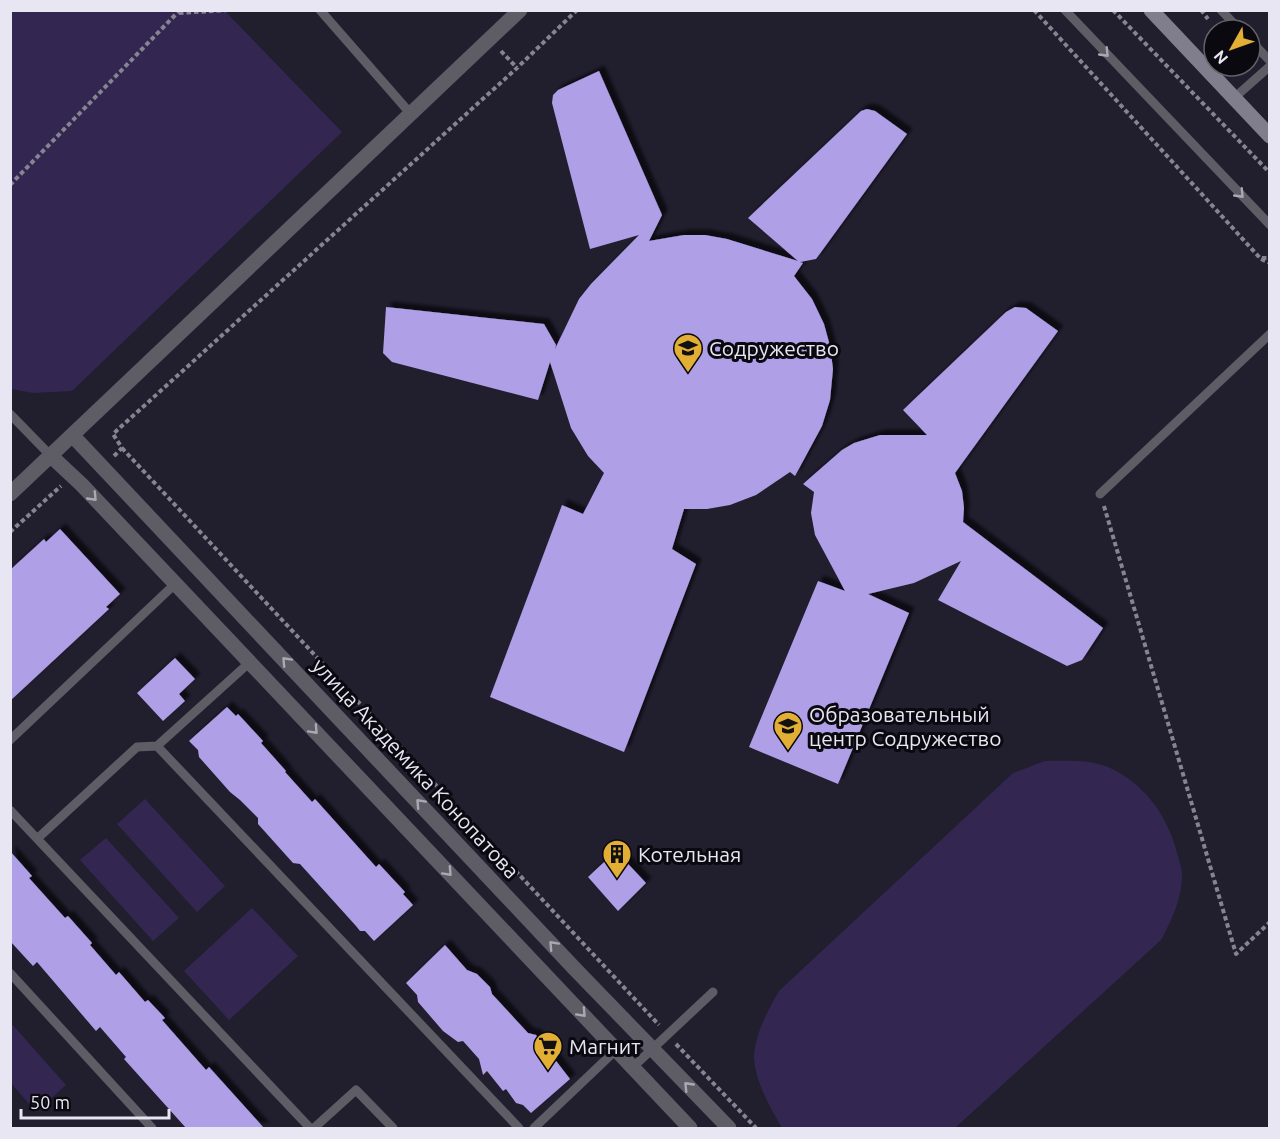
<svg xmlns="http://www.w3.org/2000/svg" width="1280" height="1139" viewBox="0 0 1280 1139" font-family="Ubuntu,sans-serif">
  <style>
    .green { fill: #332752 }
    .building { fill: #af9fe7; filter: url(#shadow) }
    .lines { fill: none; stroke-linecap: round; stroke-linejoin: round }
    .path { stroke: #868492; stroke-width: 4; stroke-dasharray: 4.5 3; stroke-linecap: butt }
    .service { stroke: #5e5c65; stroke-width: 9 }
    .minor { stroke: #5e5c65; stroke-width: 15 }
    .secondary { stroke: #807e8c; stroke-width: 15 }
    .oneway { stroke: #aaa8b3 }
    .labels { text-anchor: middle; dominant-baseline: central; stroke-width: 6; stroke-linejoin: round; paint-order: stroke }
    .poi-label { font-size: 21px; fill: #e8e6f2; stroke: #0b0910; text-anchor: start }
    .street-label { font-size: 21px; fill: #e8e6f2; stroke: #0b0910 }
  </style>
  <defs>
    <filter id="shadow"><feDropShadow dx="5.5" dy="-5.5" stdDeviation="1.5" flood-color="#0009"/></filter>
  </defs>
  <rect width="100%" height="100%" fill="#211e2e"/>
  <!-- green -->
  <path class="green" d="M 10,11 L 225,11 L 342,132 L 72,391 L 33,393 L 11,389 Z
    M 1045,761 C 1066,761 1087,759 1108,767 C 1144,783 1168,816 1177,853 C 1179,860 1182,868 1182,875 C 1182,899 1172,919 1161,940 L 955,1128 L 782,1128 C 771,1109 755,1081 754,1058 C 754,1036 768,1010 779,991 L 1013,773 Z
    M 145,799 L 225,886 L 197,912 L 117,824 Z
    M 106,838 L 179,918 L 153,941 L 80,860 Z
    M 252,908 L 298,956 L 229,1020 L 184,971 Z
    M 11,1023 L 66,1085 L 36,1112 L 11,1083 Z"/>
  <!-- building -->
  <path class="building" d="M 599,71 L 662,215 L 649,241 L 684,235 L 705,235 L 727,239 L 798,261 L 748,218 L 861,111 L 867,109 L 875,111 L 907,134 L 816,259 L 800,262 L 803,263 L 794,276 L 812,299 L 824,324 L 830,346 L 833,369 L 830,400 L 822,426 L 795,476 L 790,472 L 756,495 L 730,505 L 707,509 L 684,509 L 672,549 L 696,564 L 624,752 L 490,697 L 562,505 L 583,514 L 604,473 L 588,456 L 571,428 L 550,362 L 538,400 L 392,362 L 383,353 L 386,307 L 544,324 L 556,345 L 555,349 L 579,299 L 591,284 L 639,235 L 590,249 L 552,103 L 553,95 L 558,90 Z
    M 1015,307 L 1026,308 L 1058,331 L 955,473 L 962,491 L 964,508 L 963,522 L 1103,628 L 1082,660 L 1067,666 L 938,600 L 961,561 L 914,583 L 868,594 L 909,613 L 838,784 L 749,747 L 818,581 L 845,591 L 815,535 L 811,513 L 814,492 L 803,484 L 842,450 L 854,443 L 880,435 L 927,435 L 903,410 L 1006,312 Z
    M 60,529 L 120,594 L 106,607 L 109,609 L 10,701 L 10,570 L 44,539 L 46,542 Z
    M 175,658 L 195,679 L 179,694 L 185,701 L 163,721 L 137,693 Z
    M 227,707 L 236,716 L 238,714 L 263,741 L 261,743 L 286,771 L 285,772 L 312,802 L 315,799 L 376,867 L 379,864 L 405,892 L 403,894 L 413,905 L 374,941 L 365,931 L 360,931 L 356,926 L 300,864 L 293,863 L 258,824 L 258,818 L 240,800 L 230,792 L 199,757 L 198,750 L 189,741 Z
    M 10,851 L 32,876 L 29,878 L 65,918 L 68,916 L 92,943 L 90,945 L 116,975 L 119,972 L 145,1002 L 148,1000 L 165,1018 L 162,1020 L 206,1070 L 209,1067 L 264,1128 L 186,1128 L 124,1059 L 126,1057 L 100,1027 L 96,1031 L 37,962 L 33,966 L 10,941 Z
    M 616,851 L 646,883 L 618,911 L 588,877 Z
    M 445,945 L 467,970 L 477,974 L 490,987 L 492,994 L 528,1033 L 536,1035 L 570,1079 L 531,1113 L 523,1105 L 516,1103 L 506,1089 L 503,1091 L 487,1071 L 483,1075 L 479,1059 L 463,1041 L 458,1042 L 443,1031 L 418,1002 L 417,995 L 406,983 Z"/>
  <g class="lines">
    <!-- path -->
    <path class="path" d="M 1034,10 L 1260,258 L 1270,258
      M 1113,10 L 1270,173
      M 1201,10 L 1208,19
      M 179,13 L 229,10
      M 501,51 L 517,68
      M 10,185 L 180,10
      M 1261,259 L 1270,263
      M 122,448 L 659,1025
      M 114,456 L 122,448 L 113,434 L 517,68 L 577,10
      M 1104,506 L 1236,954 L 1270,922
      M 10,532 L 61,486
      M 676,1044 L 756,1128"/>
    <!-- service -->
    <path class="service" d="M 320,10 L 410,113
      M 1065,10 L 1270,225
      M 1221,10 L 1240,30
      M 1250,40 L 1270,61
      M 1234,98 L 1270,66
      M 10,414 L 51,456
      M 1100,494 L 1270,334
      M 10,740 L 176,583
      M 157,746 L 519,1128
      M 10,810 L 310,1128
      M 38,838 L 137,747 L 157,746 L 250,662
      M 10,973 L 152,1128
      M 633,1067 L 713,992
      M 314,1128 L 356,1090 L 393,1128
      M 534,1128 L 616,1050"/>
    <!-- minor -->
    <path class="minor" d="M 73,436 L 574,968 L 729,1128
      M 51,456 L 82,485 L 690,1128
      M 10,494 L 520,10"/>
    <!-- secondary -->
    <path class="secondary" d="M 1151,10 L 1270,136"/>
  </g>
  <!-- one-way arrows -->
  <defs><path id="oneway-chevron" d="M-2-3.5L2.5 0L-2 3.5" fill="none" stroke-width="1.6" stroke-linecap="round" stroke-linejoin="round" transform="scale(1.5)"/></defs>
  <g class="oneway">
    <use href="#oneway-chevron" transform="translate(1105 53) rotate(46)"/>
    <use href="#oneway-chevron" transform="translate(1240 194) rotate(46)"/>
    <use href="#oneway-chevron" transform="translate(93 497) rotate(46)"/>
    <use href="#oneway-chevron" transform="translate(286 661) rotate(-133)"/>
    <use href="#oneway-chevron" transform="translate(314 730) rotate(47)"/>
    <use href="#oneway-chevron" transform="translate(420 803) rotate(-133)"/>
    <use href="#oneway-chevron" transform="translate(448 872) rotate(47)"/>
    <use href="#oneway-chevron" transform="translate(553 945) rotate(-133)"/>
    <use href="#oneway-chevron" transform="translate(582 1013) rotate(47)"/>
    <use href="#oneway-chevron" transform="translate(688 1086) rotate(-134)"/>
  </g>
  <!-- icons -->
  <defs>
    <g id="school-pin" transform="scale(1.5)"><path d="M0 17L-7.5 6A9.5 9.5 0 1 1 7.5 6Z" fill="#e2ae34" stroke="#0b0910"/><path d="M0-5L7-2L0 1L-7-2ZM-4 1L0 2.5L4 1V4Q0 6-4 4Z" fill="#111"/></g>
    <g id="building-pin" transform="scale(1.5)"><path d="M0 17L-7.5 6A9.5 9.5 0 1 1 7.5 6Z" fill="#e2ae34" stroke="#0b0910"/><path d="M-4-6H4V6H1V3H-1V6H-4ZM-2.5-4.3h1.7v1.8h-1.7ZM.8-4.3h1.7v1.8H.8ZM-2.5-1h1.7V.8h-1.7ZM.8-1h1.7V.8H.8Z" fill="#111"/></g>
    <g id="supermarket-pin" transform="scale(1.5)"><path d="M0 17L-7.5 6A9.5 9.5 0 1 1 7.5 6Z" fill="#e2ae34" stroke="#0b0910"/><path d="M-6-5.5h2.5l.6 2H6L4.5 2H-2.5L-4.4-4H-6ZM-1.5 3.2a1.3 1.3 0 1 0 .1 0ZM3 3.2a1.3 1.3 0 1 0 .1 0Z" fill="#111"/></g>
  </defs>
  <g fill-rule="evenodd">
    <use href="#school-pin" x="688" y="348"/>
    <use href="#school-pin" x="788" y="726"/>
    <use href="#building-pin" x="617" y="854"/>
    <use href="#supermarket-pin" x="548" y="1046"/>
  </g>
  <g class="labels">
    <!-- poi labels -->
    <g class="poi-label">
      <text x="709" y="348">Содружество</text>
      <text x="809" y="714">Образовательный<tspan x="809" dy="24">центр Содружество</tspan></text>
      <text x="638" y="854">Котельная</text>
      <text x="569" y="1046">Магнит</text>
    </g>
    <!-- street labels -->
    <g class="street-label">
      <text transform="translate(416 768) rotate(47)">улица Академика Конопатова</text>
    </g>
  </g>
  <!-- border -->
  <rect width="1280" height="1139" fill="none" stroke="#e8e6f2" stroke-width="24"/>
  <!-- north arrow -->
  <g transform="translate(1232 48) rotate(230)"><circle r="28" fill="#0b0910" stroke="#63616a" stroke-width="1.5"/>
  <path d="M0-4.5L10 22L0 15L-10 22Z" fill="#e2ae34"/>
  <text y="-9" font-size="16" font-weight="bold" text-anchor="middle" fill="#e8e6f2">N</text>
  </g>
  <!-- scale -->
  <path d="M21 1109v9h148v-9" fill="none" stroke="#e8e6f2" stroke-width="3"/>
  <text x="30" y="1109" font-size="18" fill="#e8e6f2" stroke="#0b0910" stroke-width="4.5" paint-order="stroke">50 m</text>
</svg>
